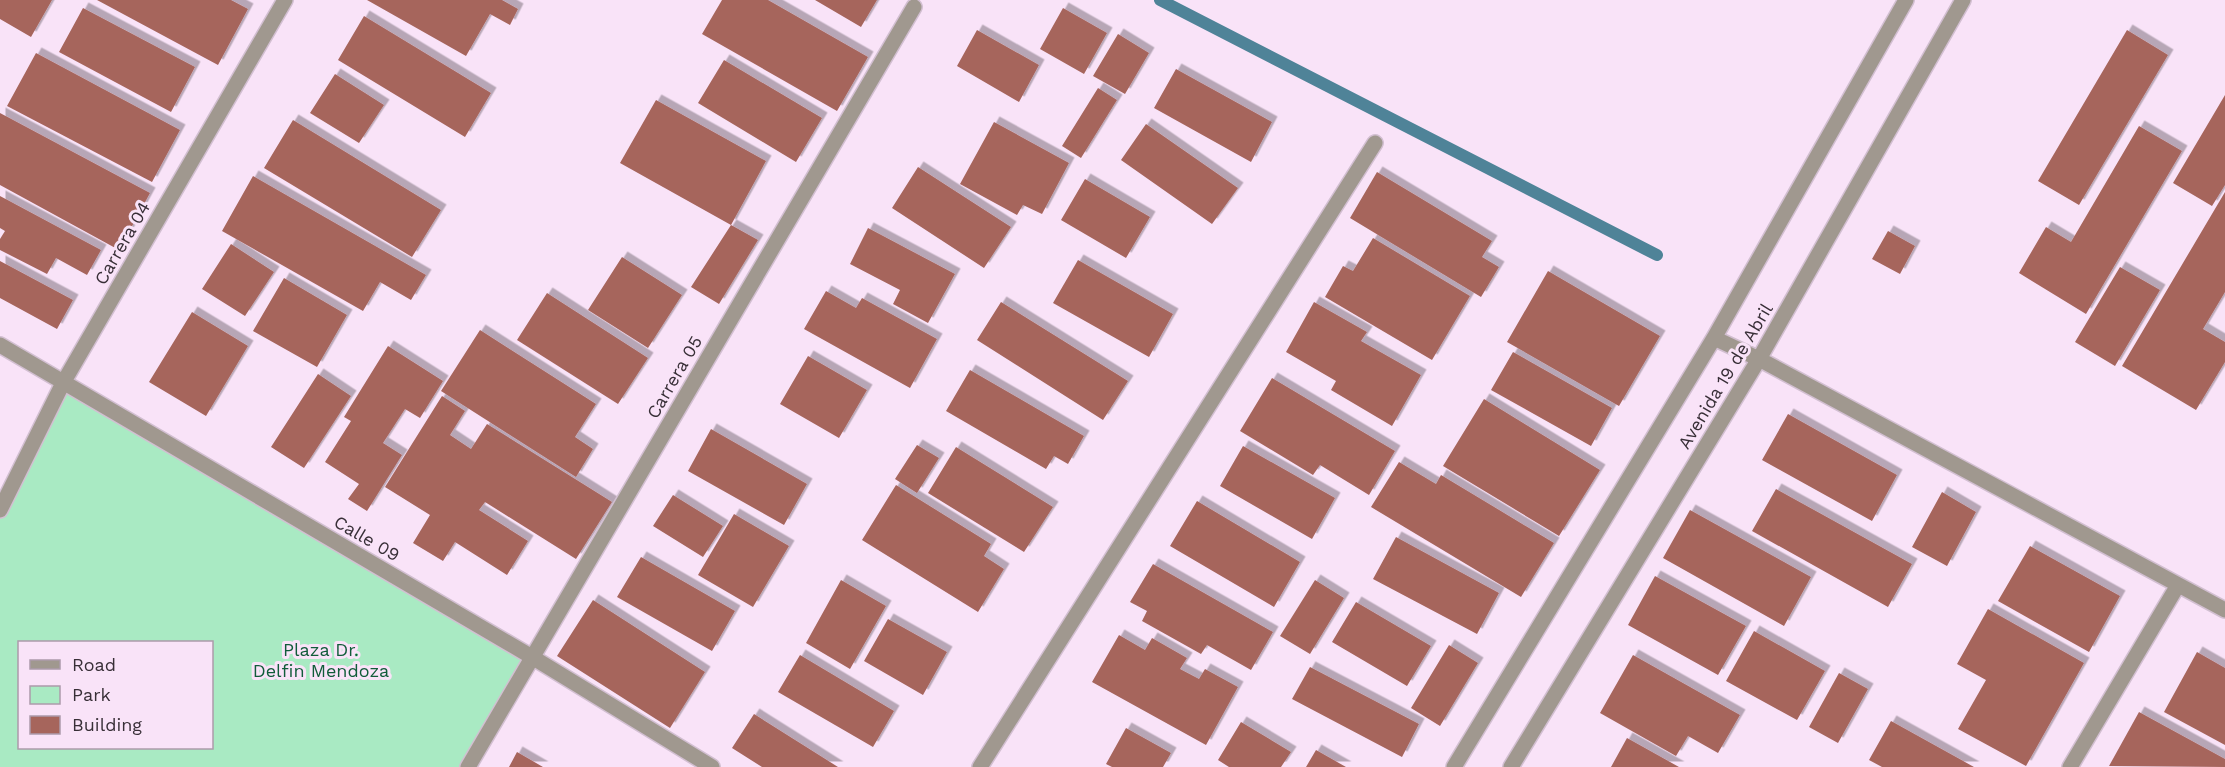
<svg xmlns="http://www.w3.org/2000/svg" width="2225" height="767" viewBox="0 0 2225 767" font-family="'Work Sans',sans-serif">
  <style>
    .green { fill: #a9eac3; fill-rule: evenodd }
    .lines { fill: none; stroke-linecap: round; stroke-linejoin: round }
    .stream { stroke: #4f8398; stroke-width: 12 }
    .building { fill: #a6655c; filter: url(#shadow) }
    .minor-casing { stroke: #d2bfd1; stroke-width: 18 }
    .minor { stroke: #a0988f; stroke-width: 15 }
    .labels { text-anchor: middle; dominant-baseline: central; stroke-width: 6; stroke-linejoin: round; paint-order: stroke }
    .street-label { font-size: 18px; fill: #382f37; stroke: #f9e3f8 }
    .park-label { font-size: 18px; fill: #105c39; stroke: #f9e3f8 }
  </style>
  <defs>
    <filter id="shadow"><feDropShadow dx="5.5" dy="-5.5" stdDeviation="0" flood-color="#0004"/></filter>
  </defs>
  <rect width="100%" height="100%" fill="#f9e3f8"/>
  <!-- green -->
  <path class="green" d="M 63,383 L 532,657 L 468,767 L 0,767 L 0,510 ZM 20,642 L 212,642 L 212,748 L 20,748 Z"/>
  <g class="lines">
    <!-- stream -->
    <path class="stream" d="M 1160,0 L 1657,255"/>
  </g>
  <!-- building -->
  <path class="building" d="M 0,0 L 52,0 L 31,37 L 0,19 Z
    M 97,0 L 231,0 L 248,9 L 218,65 Z
    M 367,0 L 502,0 L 518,9 L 510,25 L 490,14 L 466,56 Z
    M 722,0 L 768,0 L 868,57 L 837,111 L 702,34 Z
    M 815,0 L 877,0 L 861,27 Z
    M 83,8 L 195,67 L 171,112 L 59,52 Z
    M 1063,8 L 1107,33 L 1084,74 L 1040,49 Z
    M 364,16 L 491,93 L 465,137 L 338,60 Z
    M 977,30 L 1039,65 L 1019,102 L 957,66 Z
    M 2127,30 L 2168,55 L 2079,205 L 2038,181 Z
    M 1118,34 L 1149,53 L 1125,94 L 1093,76 Z
    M 36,53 L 180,130 L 152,182 L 7,106 Z
    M 724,60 L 822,118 L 796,162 L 698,103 Z
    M 1176,69 L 1272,122 L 1251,162 L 1154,108 Z
    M 335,74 L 384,105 L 359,143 L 310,113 Z
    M 1098,88 L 1117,100 L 1081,158 L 1062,146 Z
    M 2225,95 L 2225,185 L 2212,206 L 2173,183 Z
    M 656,100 L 766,161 L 731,225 L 758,240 L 719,304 L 691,287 L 731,225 L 620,163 Z
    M 0,113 L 150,193 L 119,250 L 0,185 Z
    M 293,120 L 441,210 L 412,257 L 264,168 Z
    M 994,122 L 1069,163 L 1042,214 L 1023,205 L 1017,215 L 960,184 Z
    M 1146,124 L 1238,188 L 1212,224 L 1121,160 Z
    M 2139,126 L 2182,151 L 2086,314 L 2019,273 L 2046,227 L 2071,242 Z
    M 918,167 L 1011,227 L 984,268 L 892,208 Z
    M 1377,172 L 1492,241 L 1482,257 L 1499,267 L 1481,297 L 1350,218 Z
    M 253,176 L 426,275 L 411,300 L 380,282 L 363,311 L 222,231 Z
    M 1085,179 L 1150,217 L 1126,258 L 1061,220 Z
    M 2225,192 L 2225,292 L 2203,329 L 2225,342 L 2225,362 L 2196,410 L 2122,366 Z
    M 0,196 L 101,250 L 87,275 L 56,258 L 47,274 L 0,250 L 0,239 L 5,231 L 0,228 Z
    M 868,228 L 955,274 L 928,323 L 893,304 L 900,290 L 850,264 Z
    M 1888,231 L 1915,246 L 1900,274 L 1872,259 Z
    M 1373,238 L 1470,296 L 1432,360 L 1325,297 L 1343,266 L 1353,271 Z
    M 231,244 L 274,272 L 245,316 L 202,289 Z
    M 622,257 L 682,295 L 648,348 L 588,310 Z
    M 1078,260 L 1173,314 L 1149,357 L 1053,303 Z
    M 0,261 L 73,300 L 57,329 L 0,298 Z
    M 2120,267 L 2160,290 L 2115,366 L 2075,342 Z
    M 1548,271 L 1660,336 L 1619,406 L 1507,342 Z
    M 284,278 L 347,315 L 317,367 L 253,331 Z
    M 826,291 L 856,308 L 862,298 L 937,339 L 910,388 L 804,329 Z
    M 547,293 L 648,358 L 618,404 L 517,340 Z
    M 1001,302 L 1128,381 L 1103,420 L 977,340 Z
    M 1314,302 L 1367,332 L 1361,341 L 1421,375 L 1392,426 L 1331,390 L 1336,381 L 1286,352 Z
    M 192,312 L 248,346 L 206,416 L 149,382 Z
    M 480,330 L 596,404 L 575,437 L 593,449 L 576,477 L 441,391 Z
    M 388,346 L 443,381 L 420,418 L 405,409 L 383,443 L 402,455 L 367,511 L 348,499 L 359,484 L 325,462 L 351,421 L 344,417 Z
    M 1513,352 L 1612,408 L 1591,446 L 1491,390 Z
    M 808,356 L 867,390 L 839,438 L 780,404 Z
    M 970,370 L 1084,436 L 1068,464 L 1054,456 L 1046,469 L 946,411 Z
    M 318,374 L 351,396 L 304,468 L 271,447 Z
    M 1272,378 L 1395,451 L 1369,495 L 1320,465 L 1313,475 L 1240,431 Z
    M 442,396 L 465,411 L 450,435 L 471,449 L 487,424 L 612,502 L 576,559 L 485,502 L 479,510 L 528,541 L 507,575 L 455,542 L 443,561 L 413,543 L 430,515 L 385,487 Z
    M 1484,399 L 1600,470 L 1559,536 L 1443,466 Z
    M 1788,414 L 1897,475 L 1872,521 L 1762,460 Z
    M 711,429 L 807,484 L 784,525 L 688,471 Z
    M 917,445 L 939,458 L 917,493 L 895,479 Z
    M 1243,446 L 1335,498 L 1312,539 L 1220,486 Z
    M 956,447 L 1053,507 L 1024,552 L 928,493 Z
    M 1399,462 L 1436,484 L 1441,475 L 1554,543 L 1521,597 L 1371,507 Z
    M 896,485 L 991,544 L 984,556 L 1004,569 L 978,612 L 862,540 Z
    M 1776,489 L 1912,564 L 1888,607 L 1752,531 Z
    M 1942,492 L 1976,512 L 1947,566 L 1912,547 Z
    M 673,495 L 723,526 L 703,557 L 653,526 Z
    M 1197,501 L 1300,562 L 1274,607 L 1170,546 Z
    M 1690,510 L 1811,577 L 1784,626 L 1663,558 Z
    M 734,514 L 789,546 L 753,607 L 698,575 Z
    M 1396,537 L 1499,593 L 1477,634 L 1373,579 Z
    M 2030,546 L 2120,596 L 2089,652 L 1998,601 Z
    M 641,557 L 735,611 L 712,651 L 617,597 Z
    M 1153,564 L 1273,632 L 1251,670 L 1207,645 L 1201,654 L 1142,621 L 1147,611 L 1130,602 Z
    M 1655,576 L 1746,626 L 1718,675 L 1628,625 Z
    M 841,580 L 886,606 L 850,669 L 806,643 Z
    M 1315,580 L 1344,598 L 1310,654 L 1280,636 Z
    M 593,600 L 705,672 L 670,728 L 557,656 Z
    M 1356,602 L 1431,646 L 1407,686 L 1332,642 Z
    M 1988,609 L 2084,663 L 2026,766 L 1958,729 L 1986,680 L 1957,664 Z
    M 888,619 L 947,652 L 923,695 L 864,661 Z
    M 1754,631 L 1825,671 L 1797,720 L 1726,681 Z
    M 1119,635 L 1145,650 L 1152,638 L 1187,658 L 1180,669 L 1199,679 L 1205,669 L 1238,687 L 1206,745 L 1092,682 Z
    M 1449,645 L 1478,663 L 1440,726 L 1411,708 Z
    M 2197,652 L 2225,668 L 2225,745 L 2164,712 Z
    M 800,655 L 894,711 L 873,747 L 778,692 Z
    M 1633,655 L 1740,715 L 1718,753 L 1688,736 L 1676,756 L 1600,713 Z
    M 1310,667 L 1419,724 L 1402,757 L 1292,699 Z
    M 1839,673 L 1868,689 L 1838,743 L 1809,727 Z
    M 2139,712 L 2225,759 L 2225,767 L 2109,766 Z
    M 754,714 L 838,767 L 762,767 L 732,748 Z
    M 1891,721 L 1974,767 L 1882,767 L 1869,760 Z
    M 1241,722 L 1291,752 L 1281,767 L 1229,767 L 1218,760 Z
    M 1126,728 L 1171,753 L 1163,767 L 1112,767 L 1106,764 Z
    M 1627,738 L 1679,767 L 1611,767 Z
    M 1316,750 L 1346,767 L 1306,767 Z
    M 517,752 L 543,767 L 509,767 Z"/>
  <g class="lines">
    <!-- minor casing -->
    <g class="minor-casing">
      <path id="minor" d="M 1714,338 L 1759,359 L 2225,610
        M 0,345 L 532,657 L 712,767
        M 0,510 L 63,383 L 285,0
        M 468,767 L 914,7
        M 980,767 L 1375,143
        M 1454,767 L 1714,338 L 1906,0
        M 1511,767 L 1759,359 L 1963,0
        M 2070,767 L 2178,585"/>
    </g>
    <!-- minor -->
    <use href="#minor" class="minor"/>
  </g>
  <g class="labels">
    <!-- street labels -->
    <g class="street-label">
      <text transform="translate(122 243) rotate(-60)">Carrera 04</text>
      <text transform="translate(1725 376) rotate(-59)">Avenida 19 de Abril</text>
      <text transform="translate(674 377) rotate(-60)">Carrera 05</text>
      <text transform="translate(367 538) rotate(30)">Calle 09</text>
    </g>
    <!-- park labels -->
    <g class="park-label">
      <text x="321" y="649">Plaza Dr.<tspan x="321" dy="21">Delfin Mendoza</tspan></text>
    </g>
  </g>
  <!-- legend -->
  <rect x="18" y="641" width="195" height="108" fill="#f9e3f8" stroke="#ac9bab" stroke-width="1.5"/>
  <rect x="30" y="660" width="30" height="9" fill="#a0988f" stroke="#ac9bab" stroke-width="1.5"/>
  <text x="72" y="671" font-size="18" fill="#382f37">Road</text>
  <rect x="30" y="686" width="30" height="18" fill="#a9eac3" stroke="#ac9bab" stroke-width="1.5"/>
  <text x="72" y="701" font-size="18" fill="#382f37">Park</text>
  <rect x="30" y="716" width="30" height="18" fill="#a6655c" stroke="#ac9bab" stroke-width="1.5"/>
  <text x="72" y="731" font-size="18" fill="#382f37">Building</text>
</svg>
